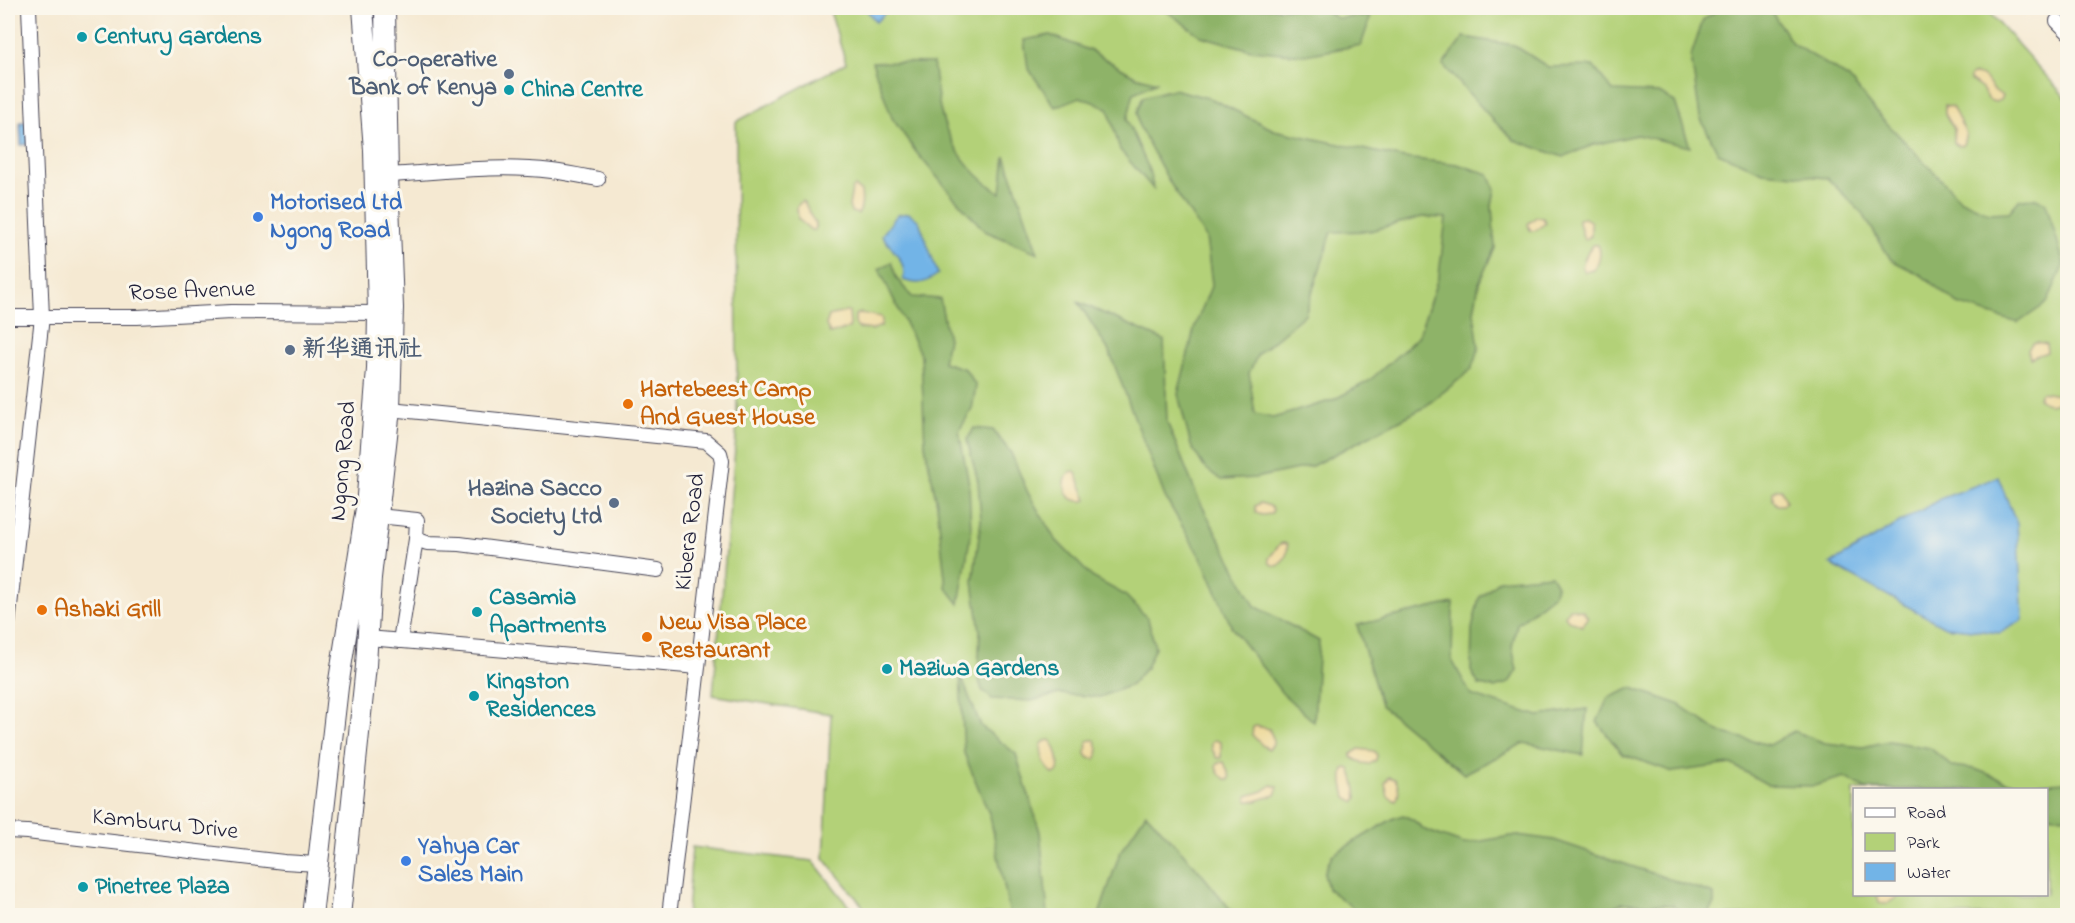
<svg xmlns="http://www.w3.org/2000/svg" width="2075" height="923" viewBox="0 0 2075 923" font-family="'Indie Flower','LXGW WenKai TC',sans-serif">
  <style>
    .green { fill: #b3d178; stroke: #6a7a5a; stroke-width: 1.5; fill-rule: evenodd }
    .forest { fill: #8eb368; stroke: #586a52; stroke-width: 1.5; fill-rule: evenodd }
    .sand { fill: #eeda9e; stroke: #887e6c; stroke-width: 1.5 }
    .water { fill: #72b4e7; stroke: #4a6b91; stroke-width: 1.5 }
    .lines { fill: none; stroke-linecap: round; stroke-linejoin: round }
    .minor-casing { stroke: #424052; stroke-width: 16 }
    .secondary-casing { stroke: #424052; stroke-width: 22 }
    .minor { stroke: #fff; stroke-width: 14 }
    .secondary { stroke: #fff; stroke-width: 20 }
    .culture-dot { fill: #0f9aa8; stroke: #fbf7ec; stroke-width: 2 }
    .service-dot { fill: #5c6f8a; stroke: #fbf7ec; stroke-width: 2 }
    .shop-dot { fill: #3f7fe0; stroke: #fbf7ec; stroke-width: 2 }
    .food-dot { fill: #e8710a; stroke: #fbf7ec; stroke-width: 2 }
    .labels { text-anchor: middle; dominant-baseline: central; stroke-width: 6; stroke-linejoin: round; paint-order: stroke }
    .culture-label { font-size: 24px; font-weight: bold; fill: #0d838f; stroke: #fbf7ec; text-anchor: start }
    .service-label { font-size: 24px; font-weight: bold; fill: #4e5e75; stroke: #fbf7ec; text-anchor: end }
    .shop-label { font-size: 24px; font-weight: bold; fill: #366cbe; stroke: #fbf7ec; text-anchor: start }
    .street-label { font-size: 24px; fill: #22223b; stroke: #fbf7ec }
    .food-label { font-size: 24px; font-weight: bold; fill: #c56008; stroke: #fbf7ec; text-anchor: start }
  </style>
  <rect width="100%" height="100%" fill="#fbf7ec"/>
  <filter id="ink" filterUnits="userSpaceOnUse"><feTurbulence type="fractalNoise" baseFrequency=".0167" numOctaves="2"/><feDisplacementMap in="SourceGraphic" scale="12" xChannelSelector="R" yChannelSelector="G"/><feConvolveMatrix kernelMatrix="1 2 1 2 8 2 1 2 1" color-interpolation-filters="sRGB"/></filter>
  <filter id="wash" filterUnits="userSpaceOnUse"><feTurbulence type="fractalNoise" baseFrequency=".008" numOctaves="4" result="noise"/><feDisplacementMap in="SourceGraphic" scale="24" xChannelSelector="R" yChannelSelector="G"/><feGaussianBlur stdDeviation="1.35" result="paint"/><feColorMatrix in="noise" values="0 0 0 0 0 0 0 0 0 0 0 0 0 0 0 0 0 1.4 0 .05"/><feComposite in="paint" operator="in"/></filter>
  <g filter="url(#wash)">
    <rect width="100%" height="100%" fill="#f5e9d2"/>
    <!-- green -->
    <path class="green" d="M 829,8 L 1985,8 L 2067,99 L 2067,915 L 870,915 L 824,858 L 831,714 L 713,695 L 737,426 L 736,122 L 846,63 ZM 1854,790 L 2046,790 L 2046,894 L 1854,894 Z
      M 692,847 L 813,861 L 856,915 L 687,915 Z"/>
    <!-- forest -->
    <path class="forest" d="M 1162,8 L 1322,8 L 1337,18 L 1371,16 L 1361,45 L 1304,55 L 1251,50 L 1201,36 Z
      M 1721,8 L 1769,8 L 1792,43 L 1849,78 L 1879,115 L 1961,200 L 1989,213 L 2009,212 L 2020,199 L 2035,198 L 2046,203 L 2064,264 L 2047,303 L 2018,323 L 1958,304 L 1921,275 L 1891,260 L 1863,214 L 1827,178 L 1763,172 L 1718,153 L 1700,117 L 1691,56 L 1703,20 Z
      M 1050,35 L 1091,51 L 1135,76 L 1157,82 L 1134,93 L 1127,120 L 1148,167 L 1154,190 L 1120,150 L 1108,108 L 1080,97 L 1055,107 L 1028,68 L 1024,40 Z
      M 1464,37 L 1514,45 L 1548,67 L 1593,66 L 1613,91 L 1659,93 L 1675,102 L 1690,147 L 1637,135 L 1593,145 L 1563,157 L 1514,140 L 1494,121 L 1443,65 Z
      M 872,62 L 933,63 C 936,83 939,116 948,133 C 959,157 978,180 1001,193 L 1005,156 L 1038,253 L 985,231 L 953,196 L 916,152 L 892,118 Z
      M 1173,89 L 1212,99 L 1274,130 L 1404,158 L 1457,164 L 1489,174 L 1495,189 L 1492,206 L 1495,248 L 1479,283 L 1474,312 L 1479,348 L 1471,370 L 1423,408 L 1312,466 L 1255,478 L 1221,480 L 1204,467 L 1191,446 L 1178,394 L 1195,326 L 1212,284 L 1206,238 L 1170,183 L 1139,126 L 1137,112 L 1143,97 ZM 1422,217 L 1446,218 L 1439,275 L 1418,337 L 1369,381 L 1333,400 L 1273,418 L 1255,414 L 1249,373 L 1258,354 L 1305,314 L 1332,232 L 1370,231 Z
      M 891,262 L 897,279 L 912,297 L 940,299 L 948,339 L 943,362 L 965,369 L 976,386 L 972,409 L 959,431 L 969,484 L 971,532 L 959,604 L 946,587 L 937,504 L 925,445 L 921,356 L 879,269 Z
      M 1078,302 L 1164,340 L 1167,422 L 1198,498 L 1255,606 L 1319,641 L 1314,722 L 1282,693 L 1232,628 L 1204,563 L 1165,497 L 1109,351 Z
      M 974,428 L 993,430 L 1011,453 L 1028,493 L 1055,539 L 1092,577 L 1125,595 L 1148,619 L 1155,647 L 1146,668 L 1131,685 L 1100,697 L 1059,694 L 1031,701 L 992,699 L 982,690 L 978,677 L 980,631 L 973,582 L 981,520 L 978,481 L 967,440 Z
      M 1551,575 L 1557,585 L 1553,595 L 1517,624 L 1512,647 L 1517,670 L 1509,683 L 1495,688 L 1479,685 L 1471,671 L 1472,629 L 1479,598 L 1499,580 Z
      M 1453,603 L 1452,660 L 1471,695 L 1538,716 L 1587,709 L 1583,755 L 1524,743 L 1464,774 L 1381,705 L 1357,625 Z
      M 960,674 L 981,726 L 1016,754 L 1040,832 L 1048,915 L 1010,915 L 990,816 L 964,753 Z
      M 1632,688 L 1678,704 L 1719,732 L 1769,745 L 1794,731 L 1825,743 L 1863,747 L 1889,741 L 1930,748 L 1952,766 L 1975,769 L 2006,781 L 2031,784 L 2067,782 L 2067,817 L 2047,815 L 2046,790 L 1865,789 L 1844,777 L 1814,786 L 1768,785 L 1731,764 L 1673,772 L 1622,754 L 1597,722 L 1608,698 Z
      M 1146,813 L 1196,867 L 1235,915 L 1099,915 L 1120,852 Z
      M 1403,815 L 1413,820 L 1425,830 L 1464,844 L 1517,835 L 1554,840 L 1714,894 L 1714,904 L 1707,915 L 1686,915 L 1672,905 L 1623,903 L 1598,912 L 1597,916 L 1363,915 L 1328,889 L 1324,873 L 1332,855 L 1394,818 Z"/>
    <!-- sand -->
    <path class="sand" d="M 1973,74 C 1987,75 1985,81 1994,90 C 1996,92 2000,94 2002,96 L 2000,100 L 1995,102 L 1989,100 L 1982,89 L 1970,80 L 1970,76 Z
      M 1945,105 L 1952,107 L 1966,133 L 1963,145 L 1959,146 L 1954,143 L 1954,129 L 1945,114 Z
      M 855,187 L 861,192 C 862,199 863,208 858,214 L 851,212 L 849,206 L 852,189 Z
      M 802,201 C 808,204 808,216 816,223 L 815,230 L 811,230 L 798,219 L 797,206 Z
      M 1536,217 L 1543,218 L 1546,223 L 1534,231 L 1530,230 L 1528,224 Z
      M 1585,218 L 1591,222 L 1591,236 L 1584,240 L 1578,219 Z
      M 1593,245 L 1598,245 C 1602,253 1599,264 1593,270 L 1585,272 L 1582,266 L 1588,251 Z
      M 845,312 L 849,312 L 850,325 L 849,328 L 830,334 L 826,325 L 829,316 Z
      M 860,313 L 881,317 L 882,320 L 881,326 L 872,330 L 858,328 L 855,323 L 855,315 Z
      M 2037,342 L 2046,344 L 2047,352 L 2030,358 L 2028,350 L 2032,343 Z
      M 2041,392 L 2058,395 L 2060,398 C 2055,406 2044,405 2038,398 Z
      M 1075,471 L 1087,500 C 1068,506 1058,485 1070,472 Z
      M 1776,489 L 1781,489 L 1786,501 L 1783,505 L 1777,505 L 1773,500 L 1773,492 Z
      M 1260,503 L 1270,506 L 1273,510 L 1271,514 L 1262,515 L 1256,513 L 1255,506 Z
      M 1284,543 L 1287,544 C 1289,553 1285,560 1278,566 L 1272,565 L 1269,562 L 1269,558 L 1280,544 Z
      M 1569,608 L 1583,611 L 1588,618 L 1582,626 L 1568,620 L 1565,616 Z
      M 1256,726 L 1269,729 L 1273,738 L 1273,744 L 1269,749 L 1263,746 L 1252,735 L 1253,727 Z
      M 1050,740 C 1057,748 1060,761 1058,771 L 1054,774 C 1043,766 1042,758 1041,745 L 1045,741 Z
      M 1090,740 L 1095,740 C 1098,747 1100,753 1095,759 L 1089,758 L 1086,754 L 1087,742 Z
      M 1215,740 L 1221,742 L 1221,758 L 1217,758 L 1212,749 L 1212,742 Z
      M 1359,749 L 1374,751 L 1377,755 L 1376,760 L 1370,764 L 1362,763 L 1351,757 L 1351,754 Z
      M 1224,762 L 1230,777 L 1229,780 C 1221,778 1217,773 1216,766 L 1218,763 Z
      M 1347,768 L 1350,769 C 1354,778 1356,788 1357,798 L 1354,802 L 1346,797 C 1344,788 1341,779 1344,769 Z
      M 1389,777 L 1395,779 C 1399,786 1400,794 1396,801 L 1388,797 L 1385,783 Z
      M 1272,785 L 1278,787 L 1275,795 L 1256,801 L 1247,801 L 1247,796 L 1263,791 Z
      M 1877,895 L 1877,894 L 1900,895 L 1887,904 L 1879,902 Z"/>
    <!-- water -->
    <path class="water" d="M 865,8 L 890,8 L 876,22 Z
      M 20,122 L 31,122 L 32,144 L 21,145 Z
      M 909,213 L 919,221 L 938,274 C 925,284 918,285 903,280 C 908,261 891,250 882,235 L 897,215 Z
      M 1998,477 L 2017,524 L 2023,620 L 2000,633 L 1945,627 L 1830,564 L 1940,499 Z"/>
  </g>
  <g filter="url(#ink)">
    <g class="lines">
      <!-- minor casing -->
      <g class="minor-casing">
        <path id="minor" d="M 2057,21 L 2068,32
          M 388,175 C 442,172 497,164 552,171 C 567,173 582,176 598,179
          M 8,317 L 137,317 L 231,312 L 378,313
          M 390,409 L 706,441 L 720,453 L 722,461 L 669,916
          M 378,516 L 417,520 L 416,539 L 427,543 L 460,544 L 658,570
          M 8,624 L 42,317 L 29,8
          M 368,638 L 698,667
          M 400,641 L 416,539
          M 8,831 L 27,832 L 284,862 L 317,864"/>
      </g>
      <!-- secondary casing -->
      <g class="secondary-casing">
        <path id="secondary" d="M 312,916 L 338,687 L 366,508 L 377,369 L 378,313 L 374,150 L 363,8
          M 340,916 L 366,666 L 371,578 L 390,409 L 393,308 L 388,175 L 385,8"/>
      </g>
      <!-- minor -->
      <use href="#minor" class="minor"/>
      <!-- secondary -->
      <use href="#secondary" class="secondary"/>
    </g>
  </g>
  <!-- markers -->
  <g class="culture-dot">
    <circle cx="82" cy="37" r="6"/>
    <circle cx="509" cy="90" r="6"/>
    <circle cx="477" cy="612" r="6"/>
    <circle cx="887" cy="669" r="6"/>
    <circle cx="474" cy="696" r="6"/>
    <circle cx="83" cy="887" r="6"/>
  </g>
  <g class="service-dot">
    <circle cx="509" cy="74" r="6"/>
    <circle cx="290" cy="350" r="6"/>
    <circle cx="614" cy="503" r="6"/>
  </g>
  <g class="shop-dot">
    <circle cx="258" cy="217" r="6"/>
    <circle cx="406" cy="861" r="6"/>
  </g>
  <g class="food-dot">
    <circle cx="628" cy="404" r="6"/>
    <circle cx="42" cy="610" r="6"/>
    <circle cx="647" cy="637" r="6"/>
  </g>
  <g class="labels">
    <!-- culture labels -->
    <g class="culture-label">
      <text x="94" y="37">Century Gardens</text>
      <text x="521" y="90">China Centre</text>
      <text x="489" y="598">Casamia<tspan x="489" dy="28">Apartments</tspan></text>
      <text x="899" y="669">Maziwa Gardens</text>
      <text x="486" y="682">Kingston<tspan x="486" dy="28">Residences</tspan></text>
      <text x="95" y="887">Pinetree Plaza</text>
    </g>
    <!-- service labels -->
    <g class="service-label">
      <text x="497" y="60">Co-operative<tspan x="497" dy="28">Bank of Kenya</tspan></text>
      <text x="302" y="350" text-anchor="start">新华通讯社</text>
      <text x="602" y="489">Hazina Sacco<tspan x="602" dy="28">Society Ltd</tspan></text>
    </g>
    <!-- shop labels -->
    <g class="shop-label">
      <text x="270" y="203">Motorised Ltd<tspan x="270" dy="28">Ngong Road</tspan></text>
      <text x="418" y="847">Yahya Car<tspan x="418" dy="28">Sales Main</tspan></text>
    </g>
    <!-- street labels -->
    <g class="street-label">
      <text transform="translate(192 292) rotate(-2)">Rose Avenue</text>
      <text transform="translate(344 461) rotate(-85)">Ngong Road</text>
      <text transform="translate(691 532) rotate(-83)">Kibera Road</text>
      <text transform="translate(165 825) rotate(6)">Kamburu Drive</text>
    </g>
    <!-- food labels -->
    <g class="food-label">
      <text x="640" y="390">Hartebeest Camp<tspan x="640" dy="28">And Guest House</tspan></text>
      <text x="54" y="610">Ashaki Grill</text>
      <text x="659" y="623">New Visa Place<tspan x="659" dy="28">Restaurant</tspan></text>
    </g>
  </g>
  <!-- margin -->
  <rect width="2075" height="923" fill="none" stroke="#fbf7ec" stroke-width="30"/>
  <!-- legend -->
  <rect x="1853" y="788" width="195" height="108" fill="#fbf7ec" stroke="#a4a2a5" stroke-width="1.5"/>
  <rect x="1865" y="808" width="30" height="9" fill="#ffffff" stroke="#a4a2a5" stroke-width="1.5"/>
  <text x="1907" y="818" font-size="18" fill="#22223b">Road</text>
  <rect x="1865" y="833" width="30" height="18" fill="#b3d178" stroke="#a4a2a5" stroke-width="1.5"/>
  <text x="1907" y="848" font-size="18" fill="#22223b">Park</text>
  <rect x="1865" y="863" width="30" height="18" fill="#72b4e7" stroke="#a4a2a5" stroke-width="1.5"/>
  <text x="1907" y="878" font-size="18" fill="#22223b">Water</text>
</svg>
